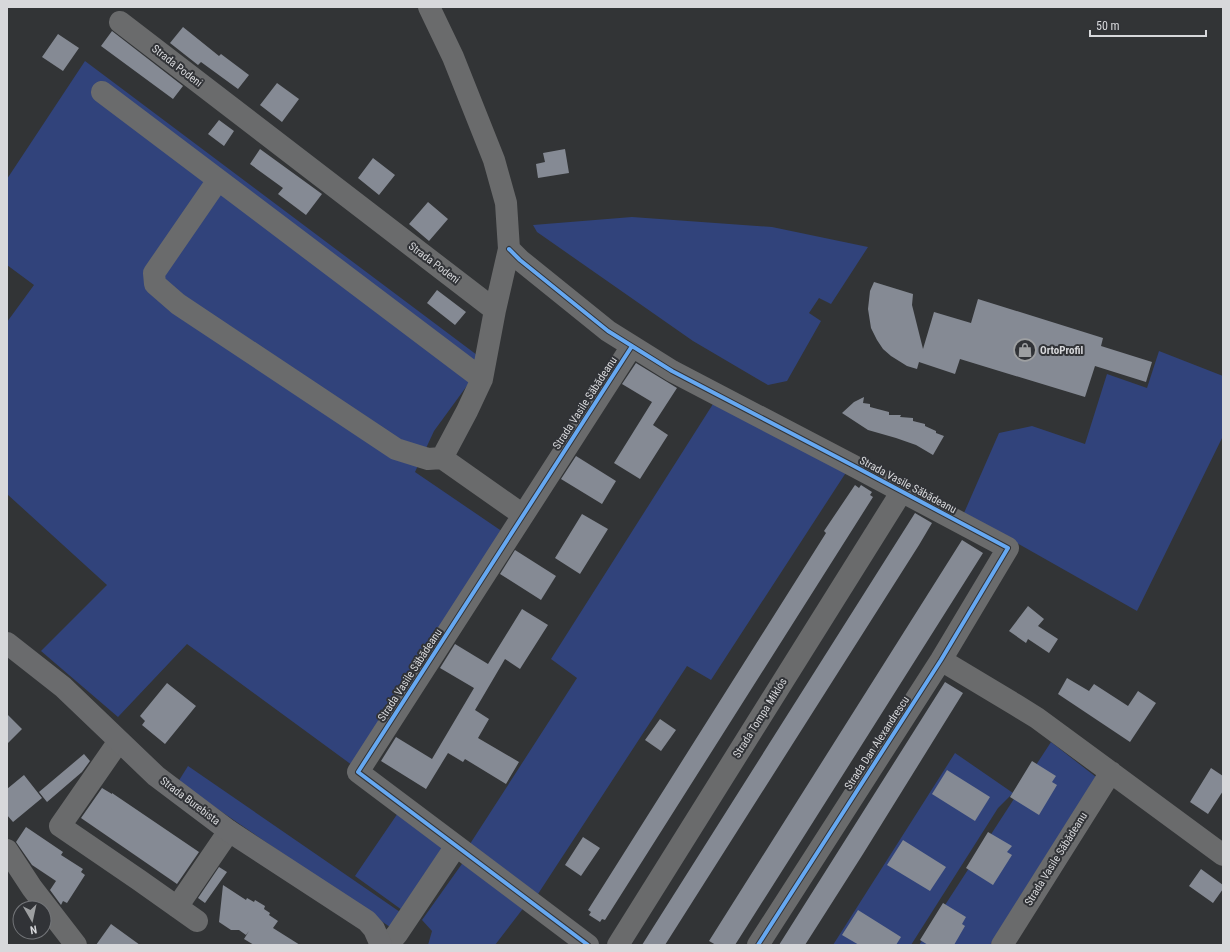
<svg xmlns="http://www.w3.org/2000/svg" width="1230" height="952" viewBox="0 0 1230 952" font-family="'Roboto Condensed',sans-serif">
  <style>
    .green { fill: #31437b }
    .building { fill: #858a94 }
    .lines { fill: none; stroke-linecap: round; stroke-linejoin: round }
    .minor { stroke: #6a6b6c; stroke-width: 22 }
    .major { stroke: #6a6b6d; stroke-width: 22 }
    .cycleway-casing { stroke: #313337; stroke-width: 6 }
    .cycleway { stroke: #66a8f1; stroke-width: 4 }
    .labels { text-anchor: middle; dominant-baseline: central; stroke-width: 4; stroke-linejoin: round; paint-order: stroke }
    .street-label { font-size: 11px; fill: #d7d8db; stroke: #313337 }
    .poi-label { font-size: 11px; font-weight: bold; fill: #d7d8db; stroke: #313337; text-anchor: start }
  </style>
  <rect width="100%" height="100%" fill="#323436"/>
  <!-- green -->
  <path class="green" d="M 85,61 L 485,361 L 434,431 L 415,472 L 506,534 L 356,768 L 187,644 L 118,717 L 41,651 L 107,585 L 7,494 L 7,322 L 34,285 L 7,265 L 7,179 Z
    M 632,217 L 772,227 L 868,247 L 831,304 L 819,298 L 809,313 L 821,321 L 787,381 L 768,385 L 693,341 L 537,232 L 533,225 Z
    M 1159,351 L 1223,376 L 1223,436 L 1137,611 L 964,513 L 999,433 L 1032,426 L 1085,444 L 1107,374 L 1147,388 Z
    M 713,404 L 847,471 L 711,680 L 687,666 L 538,894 L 468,847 L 577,678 L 551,659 Z
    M 1051,742 L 1096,777 L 990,945 L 919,945 Z
    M 955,753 L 1013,793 L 998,808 L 911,945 L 833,945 Z
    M 188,766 L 400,912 L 390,927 L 178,782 Z
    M 400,810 L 448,847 L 402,910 L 355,876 Z
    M 464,861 L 525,906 L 495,945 L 428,945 L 432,931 L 422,920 Z"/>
  <!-- building -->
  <path class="building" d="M 183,27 L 219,56 L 221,54 L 249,75 L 238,89 L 201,62 L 198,65 L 170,43 Z
    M 112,31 L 183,86 L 173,99 L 101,46 Z
    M 58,34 L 79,48 L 63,71 L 42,57 Z
    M 277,83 L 299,99 L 282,122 L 260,105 Z
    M 219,120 L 234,131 L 224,146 L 208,134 Z
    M 260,149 L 322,194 L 306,215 L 278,194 L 283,188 L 250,164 Z
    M 565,149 L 569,173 L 538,178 L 536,164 L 545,162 L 543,153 Z
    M 373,158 L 395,175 L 379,195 L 358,178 Z
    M 428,202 L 448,219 L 429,241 L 409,224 Z
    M 874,282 L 913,294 L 912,305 L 923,349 L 934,312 L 971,323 L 978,299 L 1103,338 L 1101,346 L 1152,362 L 1146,382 L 1095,366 L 1085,397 L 960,359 L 955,374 L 919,362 L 917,369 L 907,366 L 891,356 L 883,349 L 877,340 L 871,328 L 868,309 L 870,291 Z
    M 437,290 L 466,312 L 455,325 L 427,303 Z
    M 636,363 L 677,388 L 653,425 L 668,435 L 640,479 L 614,463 L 652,402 L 622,384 Z
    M 864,397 L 863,403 L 870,404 L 870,407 L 889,412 L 889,415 L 901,415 L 900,417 L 913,418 L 913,421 L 925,424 L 925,426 L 936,431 L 936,433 L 944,436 L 933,455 L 916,445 L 896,438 L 868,430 L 842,413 L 854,402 Z
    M 576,456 L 616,481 L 602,504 L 561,479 Z
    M 855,485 L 859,488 L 861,485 L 872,492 L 870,495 L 873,497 L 605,920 L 602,919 L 600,922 L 589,915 L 591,912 L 588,910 L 826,533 L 824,531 Z
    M 915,513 L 932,523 L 919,545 L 665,945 L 642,945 Z
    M 582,514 L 608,529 L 580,574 L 555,558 Z
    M 962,540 L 983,553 L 808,830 L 735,945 L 716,945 L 709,941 Z
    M 515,550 L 556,576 L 541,600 L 500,574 Z
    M 1028,606 L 1044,619 L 1038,626 L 1058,639 L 1049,653 L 1028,639 L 1026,643 L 1009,631 Z
    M 522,609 L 548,625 L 520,669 L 505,659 L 475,710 L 489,719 L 478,738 L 519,762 L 506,784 L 465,759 L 463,762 L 448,753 L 426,789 L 381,761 L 396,737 L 432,759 L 474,688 L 440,668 L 455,644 L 488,664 Z
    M 1067,678 L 1089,691 L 1094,684 L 1128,706 L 1138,691 L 1156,703 L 1130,742 L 1058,694 Z
    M 945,682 L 963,693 L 863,854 L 805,945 L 779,945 Z
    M 167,683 L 196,706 L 165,744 L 142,725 L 145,721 L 140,716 Z
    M 7,714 L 22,729 L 7,744 Z
    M 660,719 L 676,730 L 661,751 L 645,740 Z
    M 84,754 L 90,761 L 82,772 L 47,802 L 39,792 Z
    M 1032,761 L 1056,776 L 1052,782 L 1057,785 L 1039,815 L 1010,797 Z
    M 1211,768 L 1223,776 L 1223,791 L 1208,814 L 1190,802 Z
    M 947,770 L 990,797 L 975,821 L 932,794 Z
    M 24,775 L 42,798 L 13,822 L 7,815 L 7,789 Z
    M 102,788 L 112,794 L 112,793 L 199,852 L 177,884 L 81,818 Z
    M 26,827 L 63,852 L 61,855 L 83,869 L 81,872 L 85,875 L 67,903 L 63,901 L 61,905 L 50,890 L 56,881 L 32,865 L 16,842 Z
    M 988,832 L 1012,846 L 1007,852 L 1012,855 L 993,885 L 966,868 Z
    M 583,837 L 600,848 L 581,876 L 565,865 Z
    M 903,840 L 946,867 L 930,891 L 887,865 Z
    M 219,867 L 227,872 L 205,903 L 198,898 Z
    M 1201,869 L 1223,885 L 1223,889 L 1213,903 L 1189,886 Z
    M 223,885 L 246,900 L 247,898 L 254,902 L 255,900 L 265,906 L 264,909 L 270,913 L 269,915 L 278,921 L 273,928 L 300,945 L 254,945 L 244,939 L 249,931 L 246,935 L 239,930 L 231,930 L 219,922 Z
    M 943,903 L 966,917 L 962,924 L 965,926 L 954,945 L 928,945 L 920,940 Z
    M 858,910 L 901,937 L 896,945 L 859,945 L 842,935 Z
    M 111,924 L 140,945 L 96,945 Z"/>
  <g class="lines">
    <!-- minor -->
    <path class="minor" d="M 120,22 L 495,310 L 509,249 L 506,203 L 494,160 L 453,57 L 429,7
      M 102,92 L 482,379
      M 218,180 L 154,273 L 155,284 L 178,304 L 396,449 L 428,459 L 442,458 L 467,411 L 482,379 L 495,310
      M 509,249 L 520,260 L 608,331 L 672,371 L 852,465 L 1008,548 L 941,660 L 758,945
      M 442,458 L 523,515
      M 941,660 L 1016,705 L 1037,718 L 1223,855
      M 119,741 L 60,826 L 139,880 L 197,921
      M 7,850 L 32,888 L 76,945
      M 177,907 L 229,831
      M 383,945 L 391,941 L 397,934 L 456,846
      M 588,945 L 358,772 L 632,346
      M 618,945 L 902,491
      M 1002,945 L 1111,772"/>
    <!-- major -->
    <path class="major" d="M 7,643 L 63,687 L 156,776 L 229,831 L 367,921 L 374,929 L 381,945"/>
    <!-- cycleway casing -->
    <g class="cycleway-casing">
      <path id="cycleway" d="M 509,249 L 520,260 L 608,331 L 672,371 L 852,465 L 1008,548 L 941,660 L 758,945
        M 588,945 L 358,772 L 632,346"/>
    </g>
    <!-- cycleway -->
    <use href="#cycleway" class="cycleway"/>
  </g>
  <!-- icons -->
  <defs>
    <g id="shop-ring" transform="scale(1.15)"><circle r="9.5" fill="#313337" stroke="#9d9fa1" stroke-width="1.5"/><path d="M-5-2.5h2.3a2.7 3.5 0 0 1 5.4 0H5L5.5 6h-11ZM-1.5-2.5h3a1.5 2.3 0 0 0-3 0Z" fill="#9d9fa1"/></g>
  </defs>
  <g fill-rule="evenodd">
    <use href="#shop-ring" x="1025" y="350"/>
  </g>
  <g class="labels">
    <!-- street labels -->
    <g class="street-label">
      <text transform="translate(177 66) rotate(38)">Strada Podeni</text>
      <text transform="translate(434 263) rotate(37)">Strada Podeni</text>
      <text transform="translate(585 403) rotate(-57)">Strada Vasile Săbădeanu</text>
      <text transform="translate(908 485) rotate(28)">Strada Vasile Săbădeanu</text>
      <text transform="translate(410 675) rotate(-57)">Strada Vasile Săbădeanu</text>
      <text transform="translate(760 718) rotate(-58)">Strada Tompa Miklós</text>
      <text transform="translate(877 743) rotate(-57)">Strada Dan Alexandrescu</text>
      <text transform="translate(190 801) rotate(37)">Strada Burebista</text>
      <text transform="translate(1056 859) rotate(-58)">Strada Vasile Săbădeanu</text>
    </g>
    <!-- poi labels -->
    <g class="poi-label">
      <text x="1040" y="350">OrtoProfil</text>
    </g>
  </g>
  <!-- border -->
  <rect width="1230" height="952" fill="none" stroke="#d7d8db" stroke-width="16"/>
  <!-- north arrow -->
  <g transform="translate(32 920) rotate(171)"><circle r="19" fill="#313337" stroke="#737579"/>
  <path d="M0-3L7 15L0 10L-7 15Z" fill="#9d9fa1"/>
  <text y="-6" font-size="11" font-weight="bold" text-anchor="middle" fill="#d7d8db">N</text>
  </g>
  <!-- scale -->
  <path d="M1090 30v6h116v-6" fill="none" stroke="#d7d8db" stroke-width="2"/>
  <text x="1096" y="30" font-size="12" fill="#d7d8db" stroke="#313337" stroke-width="3" paint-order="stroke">50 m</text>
</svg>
